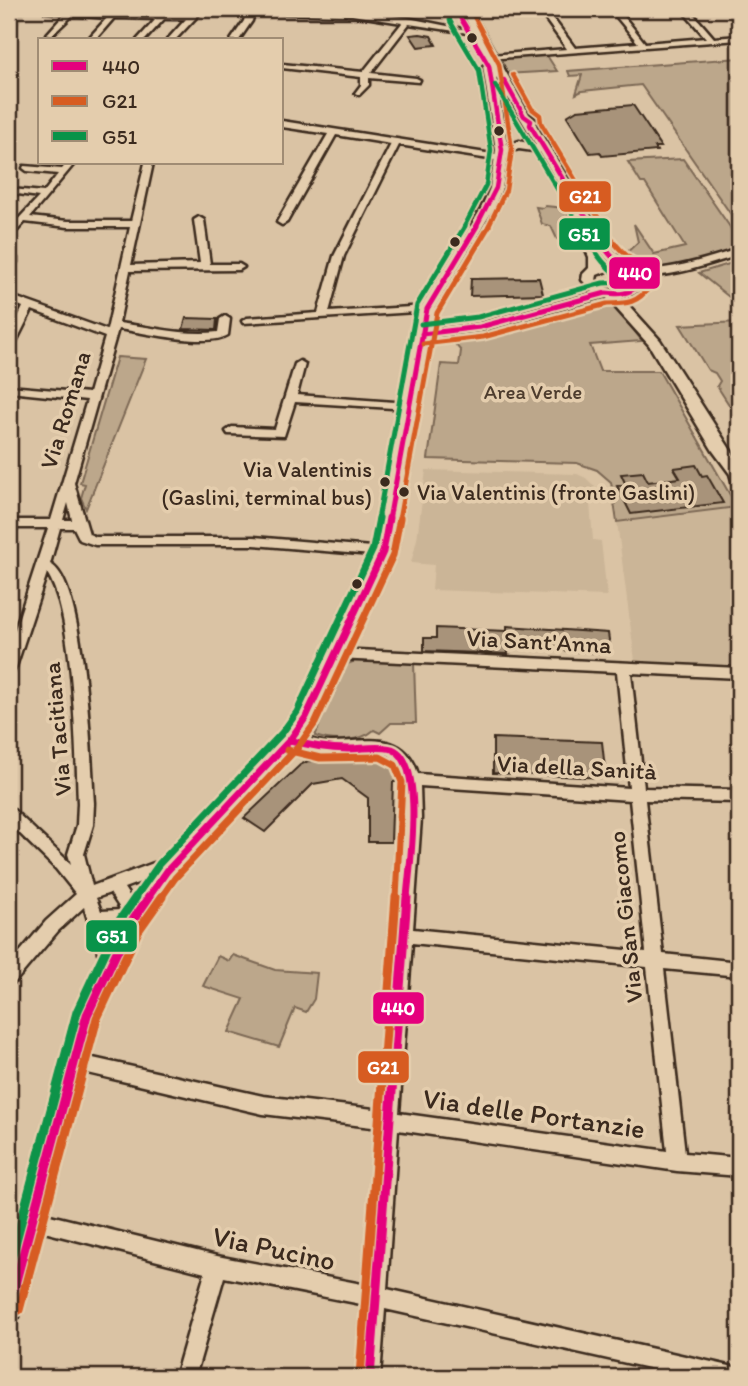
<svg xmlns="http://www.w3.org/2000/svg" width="748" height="1386" viewBox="0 0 748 1386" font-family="Itim,sans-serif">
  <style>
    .built { fill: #cbb597 }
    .green { fill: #bca78b; stroke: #7c6854; stroke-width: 2 }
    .building { fill: #a8937a; stroke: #3b2a1e; stroke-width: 2 }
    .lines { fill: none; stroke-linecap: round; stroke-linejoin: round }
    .minor-casing { stroke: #3b2a1e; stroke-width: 5 }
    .major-casing { stroke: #3b2a1e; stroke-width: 5 }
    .minor { fill: #e4cdad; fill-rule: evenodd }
    .major { fill: #e4cdad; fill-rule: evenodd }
    .bus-1-far3-casing { stroke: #e4cdad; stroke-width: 8 }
    .bus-1-far2-casing { stroke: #e4cdad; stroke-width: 10 }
    .bus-1-far1-casing { stroke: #e4cdad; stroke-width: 12 }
    .bus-1-casing { stroke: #e4cdad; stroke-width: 14 }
    .bus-2-far3-casing { stroke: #e4cdad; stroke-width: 8 }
    .bus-2-far2-casing { stroke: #e4cdad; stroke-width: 10 }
    .bus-2-far1-casing { stroke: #e4cdad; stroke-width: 12 }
    .bus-2-casing { stroke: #e4cdad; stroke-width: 14 }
    .bus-3-far3-casing { stroke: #e4cdad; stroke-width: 8 }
    .bus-3-far2-casing { stroke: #e4cdad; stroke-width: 10 }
    .bus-3-far1-casing { stroke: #e4cdad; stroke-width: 12 }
    .bus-3-casing { stroke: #e4cdad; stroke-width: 14 }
    .bus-1-far3 { stroke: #e5007d; stroke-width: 4.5 }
    .bus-1-far2 { stroke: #e5007d; stroke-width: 5 }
    .bus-1-far1 { stroke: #e5007d; stroke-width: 7 }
    .bus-1 { stroke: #e5007d; stroke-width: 9 }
    .bus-2-far3 { stroke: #d75c21; stroke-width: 4.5 }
    .bus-2-far2 { stroke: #d75c21; stroke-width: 5 }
    .bus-2-far1 { stroke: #d75c21; stroke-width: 7 }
    .bus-2 { stroke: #d75c21; stroke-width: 9 }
    .bus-3-far3 { stroke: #099349; stroke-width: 4.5 }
    .bus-3-far2 { stroke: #099349; stroke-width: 5 }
    .bus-3-far1 { stroke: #099349; stroke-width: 7 }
    .bus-3 { stroke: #099349; stroke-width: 9 }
    .bus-dot { fill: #3b2a1e; stroke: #e4cdad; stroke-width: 2.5 }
    .labels { text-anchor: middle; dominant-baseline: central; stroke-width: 7; stroke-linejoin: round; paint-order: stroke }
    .far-park-label { font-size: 21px; fill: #4e3d2e; stroke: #e4cdad }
    .bus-label { font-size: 22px; fill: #3b2a1e; stroke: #e4cdad; text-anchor: end }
    .street-label { font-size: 24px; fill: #3b2a1e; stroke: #e4cdad }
    .near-street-label { font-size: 28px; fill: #3b2a1e; stroke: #e4cdad }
    .line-badge { stroke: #e4cdad; stroke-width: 2.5 }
    .badge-label { font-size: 19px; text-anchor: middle; font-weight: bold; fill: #fff }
  </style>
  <rect width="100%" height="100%" fill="#dac3a4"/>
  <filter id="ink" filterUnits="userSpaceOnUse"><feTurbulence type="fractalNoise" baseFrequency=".0143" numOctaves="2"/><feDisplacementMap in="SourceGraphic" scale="14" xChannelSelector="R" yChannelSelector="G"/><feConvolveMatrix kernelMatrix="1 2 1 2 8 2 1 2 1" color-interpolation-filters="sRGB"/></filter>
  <g filter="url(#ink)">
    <!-- built -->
    <path class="built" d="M 9,9 L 27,9 L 16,30 L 9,85 Z
      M 426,470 L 577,474 L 586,478 L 595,487 L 597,499 L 590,504 L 593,540 L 601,541 L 607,596 L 432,590 L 434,565 L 411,563 L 417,539 Z
      M 733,507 L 739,518 L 739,665 L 635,661 L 617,522 Z"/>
    <!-- green -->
    <path class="green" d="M 546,54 L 557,71 L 505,74 L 495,57 Z
      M 739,58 L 739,226 L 641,85 L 582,91 L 576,94 L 582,75 L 570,76 L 568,71 Z
      M 683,159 L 730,227 L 738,246 C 710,260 647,279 621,258 L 638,242 L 634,224 L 654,254 L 685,247 L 645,183 L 641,183 L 628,162 Z
      M 545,206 L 565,208 L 581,239 L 563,241 L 557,239 L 551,226 L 542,224 L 536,207 L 543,208 Z
      M 739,261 L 739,305 L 699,273 Z
      M 607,302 L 618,310 L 642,341 L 590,345 L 600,371 L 659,371 L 737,507 L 617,522 L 611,482 L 597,470 L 577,463 L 428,459 L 441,364 L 459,365 L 461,351 L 450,338 L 462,335 L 463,338 Z
      M 739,322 L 739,420 L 717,386 L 720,381 L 715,373 L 708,370 L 680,325 Z
      M 117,357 L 146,359 L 86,509 L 81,498 L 85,484 L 80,483 Z
      M 355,661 L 414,663 L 416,723 L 391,723 L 380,733 L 374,730 C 361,742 332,742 315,736 L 345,665 Z
      M 233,955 L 275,970 L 317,973 L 314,999 L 306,1012 L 295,1008 L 279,1047 L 229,1032 L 244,999 L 203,986 L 218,956 L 229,961 Z"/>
    <!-- building -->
    <path class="building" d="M 420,34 L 431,36 L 436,45 L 418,47 L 410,35 Z
      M 633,105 L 661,147 L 655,147 L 657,151 L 602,156 L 600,152 L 590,153 L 567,116 L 577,110 Z
      M 539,278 L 543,294 L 470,296 L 471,279 Z
      M 186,318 L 217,319 L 216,330 L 183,329 Z
      M 696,465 L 702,476 L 707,475 L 723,503 L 631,514 L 617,486 L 626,485 L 621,474 L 643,472 L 648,482 L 680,478 L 674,468 Z
      M 507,626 L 608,633 L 611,654 L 507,646 L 508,654 L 424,651 L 424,638 L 436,638 L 436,628 L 507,631 Z
      M 493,738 L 602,742 L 606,778 L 493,773 Z
      M 370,756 L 387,760 L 393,765 L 397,782 L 393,782 L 391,842 L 368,842 L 368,798 L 342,779 L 313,784 L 265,832 L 244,818 L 300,765 L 308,761 L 338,762 Z"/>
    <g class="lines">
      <!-- minor casing -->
      <g class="minor-casing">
        <path id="minor" d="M 45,9 L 125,15 L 190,15 L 196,9 L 204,9 L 175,40 L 167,40 L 186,19 L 164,19 L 145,40 L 137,40 L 156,19 L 114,18 L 95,40 L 87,40 L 107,18 L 73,15 L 51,36 L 47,34 L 65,14 L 45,12 Z
          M 247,9 L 352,11 L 408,18 L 472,31 L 468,33 L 409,24 L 371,73 L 416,78 L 420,80 L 419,82 L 369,78 L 369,85 L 359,95 L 355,93 L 361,85 L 361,77 L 282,68 L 282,64 L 363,72 L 402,23 L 352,15 L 254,13 L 252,21 L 239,40 L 231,40 L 244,21 Z
          M 538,9 L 546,9 L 575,48 L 638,43 L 610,9 L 618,9 L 645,43 L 706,38 L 681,9 L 689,9 L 714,38 L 739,36 L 739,40 L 488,59 L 487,57 L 491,55 L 567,49 Z
          M 282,121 L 505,156 L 505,160 L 502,161 L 399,145 L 344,256 L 329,312 L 427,306 L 431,307 L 431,311 L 243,323 L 242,321 L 247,318 L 318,313 L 334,256 L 391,144 L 336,135 L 287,222 L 282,225 L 277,222 L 328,134 L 282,127 Z
          M 67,163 L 75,163 L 30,217 L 68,221 L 131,221 L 145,163 L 153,163 L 131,265 L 200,263 L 194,220 L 199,217 L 204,220 L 210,264 L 239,264 L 244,267 L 239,270 L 130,271 L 119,323 C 152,327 185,336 218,332 L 220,319 L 225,316 L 230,319 L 228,335 C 208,348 143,332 118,329 L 74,483 L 89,534 L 96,537 L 254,537 L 383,548 L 389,552 L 383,556 L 254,545 L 95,545 L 80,540 L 74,528 L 60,528 L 50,564 C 86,580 91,762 94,803 L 93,825 L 84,854 L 92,886 L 175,855 L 181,857 L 183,862 L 181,867 L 124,888 L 143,917 L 141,922 L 107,925 L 117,964 L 115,969 L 109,971 L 103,969 L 84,907 L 58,931 L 15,982 L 9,985 L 9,965 L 46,921 L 76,894 L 56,869 L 9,823 L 9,808 L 14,810 L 71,864 L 68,854 L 77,825 L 78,803 C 76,751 74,613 47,573 L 16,667 L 14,671 L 9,672 L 9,648 L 48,528 L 9,528 L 9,520 L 51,520 L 87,400 L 9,392 L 9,386 L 89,393 L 105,337 L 32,310 L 14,346 L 9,349 L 9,336 L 23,307 L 9,301 L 9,295 L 107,330 L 130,227 L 68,227 L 25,222 L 12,236 L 9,237 L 9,229 L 39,197 L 11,193 L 11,189 L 44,192 L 58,174 L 27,171 L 23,168 L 24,166 L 62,169 ZM 68,503 L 72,520 L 63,520 ZM 110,893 L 121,910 L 101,911 L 96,898 Z
          M 739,249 L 739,255 C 713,263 650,286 626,271 C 635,265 652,269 664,268 C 690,265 714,256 739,249 Z
          M 9,254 L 17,258 L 17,262 L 9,261 Z
          M 606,290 L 610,291 L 610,295 L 480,330 L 422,337 L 417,334 L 422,331 L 479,324 Z
          M 300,361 L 305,364 L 297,395 L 409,403 L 415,406 L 409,409 L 295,402 L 284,436 L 228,434 L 226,431 L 232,427 L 275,429 L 295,364 Z
          M 336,649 L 739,668 L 739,678 L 631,673 L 644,788 L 739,790 L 739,802 L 645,800 L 663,954 L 739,962 L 739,976 L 664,969 L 685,1153 L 739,1158 L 739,1176 L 677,1171 L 398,1130 L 387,1289 L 734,1367 L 739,1369 L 739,1377 L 689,1377 L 385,1309 L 380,1377 L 360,1377 L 366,1305 L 224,1277 L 195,1377 L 175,1377 L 205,1273 L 9,1223 L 9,1205 L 217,1256 L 367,1285 L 380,1128 L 263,1114 L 75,1070 L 69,1068 L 66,1062 L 69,1056 L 75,1054 L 263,1096 L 382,1110 L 405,818 C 405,794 410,761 382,752 L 321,754 L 285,744 L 283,740 L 285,736 C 297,732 310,741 323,742 C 360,744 404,726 418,774 L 629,788 L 617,672 L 336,659 L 329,654 ZM 420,786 L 630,800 L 646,952 L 413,929 L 421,818 ZM 412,943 L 647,967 L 667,1151 L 399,1113 Z"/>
      </g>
      <!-- major casing -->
      <g class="major-casing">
        <path id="major" d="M 461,9 L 471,9 L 529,114 L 537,121 L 536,125 L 604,237 L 627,266 L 636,268 L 647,280 L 644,289 L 622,298 L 660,340 L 739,463 L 739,485 L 733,484 L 730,474 L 713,451 L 649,345 L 606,297 L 594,293 L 582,280 L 583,274 L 589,268 L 589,257 L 581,238 L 588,234 L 540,152 L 519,149 L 508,152 L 502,188 L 493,209 L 434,309 L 392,552 L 313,722 L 297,745 L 175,877 L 137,933 L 119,968 L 99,1015 L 23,1307 L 19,1317 L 9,1321 L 9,1258 L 75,1015 L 101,957 L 121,919 L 159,865 L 283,735 L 298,713 L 374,552 L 420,309 L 481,209 L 490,188 L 496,150 L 483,66 L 488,63 ZM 496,77 C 510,101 523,122 536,145 L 519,141 L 507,145 ZM 600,250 L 610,262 L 603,263 ZM 610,270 L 626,274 L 633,281 L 632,284 C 619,293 607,291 596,280 L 597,275 Z"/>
      </g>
      <!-- minor -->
      <use href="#minor" class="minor"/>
      <!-- major -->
      <use href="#major" class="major"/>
      <!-- bus-1-far3 casing -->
      <g class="bus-1-far3-casing">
        <path id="bus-1-far3" d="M 459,9 L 460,17 L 489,66 L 502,150 L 496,188 L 476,227
          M 504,80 L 524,116 L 531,121 L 530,125 L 592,227"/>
      </g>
      <!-- bus-1-far2 casing -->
      <g class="bus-1-far2-casing">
        <path id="bus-1-far2" d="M 422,334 L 480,327 L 606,293 C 620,295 630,294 640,283 L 635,273 C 613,264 603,246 591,226
          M 389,520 L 427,309 L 477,226"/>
      </g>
      <!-- bus-1-far1 casing -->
      <g class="bus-1-far1-casing">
        <path id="bus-1-far1" d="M 290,740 C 310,746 328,749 348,749 C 362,749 378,745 392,749 C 426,761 409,869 407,898
          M 148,898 L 167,871 L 290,740 L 306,717 L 383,552 L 389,518"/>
      </g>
      <!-- bus-1 casing -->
      <g class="bus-1-casing">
        <path id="bus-1" d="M 9,1307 L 87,1015 L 129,926 L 149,897
          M 370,1377 L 407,897"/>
      </g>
      <!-- bus-2-far3 casing -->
      <g class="bus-2-far3-casing">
        <path id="bus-2-far3" d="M 470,9 L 499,64 L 512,149 L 506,190 L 488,227
          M 513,75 L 532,109 L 540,115 L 541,123 L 604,227"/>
      </g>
      <!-- bus-2-far2 casing -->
      <g class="bus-2-far2-casing">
        <path id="bus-2-far2" d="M 423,344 L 483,337 L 607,304 C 627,304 638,303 650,286 L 643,267 C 624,256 614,244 603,226
          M 399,520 L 437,313 L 489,226"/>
      </g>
      <!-- bus-2-far1 casing -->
      <g class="bus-2-far1-casing">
        <path id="bus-2-far1" d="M 287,750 L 320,758 L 380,757 L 395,765 L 402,782 L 396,898
          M 161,898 L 175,878 L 298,747 L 315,723 L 393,555 L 400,518"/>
      </g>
      <!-- bus-2 casing -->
      <g class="bus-2-casing">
        <path id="bus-2" d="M 19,1310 L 97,1018 L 138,931 L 162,897
          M 360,1376 L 396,897"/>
      </g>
      <!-- bus-3-far3 casing -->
      <g class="bus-3-far3-casing">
        <path id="bus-3-far3" d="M 449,10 L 450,21 L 479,70 L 491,150 L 486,185 L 464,227
          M 495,85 L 580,227"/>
      </g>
      <!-- bus-3-far2 casing -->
      <g class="bus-3-far2-casing">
        <path id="bus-3-far2" d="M 421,324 L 478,317 L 603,283 L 628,282 C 604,270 593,248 579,226
          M 378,520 L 417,305 L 465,226"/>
      </g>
      <!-- bus-3-far1 casing -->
      <g class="bus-3-far1-casing">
        <path id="bus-3-far1" d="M 135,898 L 159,864 L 282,733 L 297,712 L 373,549 L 379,518"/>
      </g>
      <!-- bus-3 casing -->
      <g class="bus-3-casing">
        <path id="bus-3" d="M 9,1267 L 77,1012 L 120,920 L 136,897"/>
      </g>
      <!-- bus-1-far3 -->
      <use href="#bus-1-far3" class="bus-1-far3"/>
      <!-- bus-1-far2 -->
      <use href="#bus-1-far2" class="bus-1-far2"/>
      <!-- bus-1-far1 -->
      <use href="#bus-1-far1" class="bus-1-far1"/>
      <!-- bus-1 -->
      <use href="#bus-1" class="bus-1"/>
      <!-- bus-2-far3 -->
      <use href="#bus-2-far3" class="bus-2-far3"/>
      <!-- bus-2-far2 -->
      <use href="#bus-2-far2" class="bus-2-far2"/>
      <!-- bus-2-far1 -->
      <use href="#bus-2-far1" class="bus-2-far1"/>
      <!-- bus-2 -->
      <use href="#bus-2" class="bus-2"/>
      <!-- bus-3-far3 -->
      <use href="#bus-3-far3" class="bus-3-far3"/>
      <!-- bus-3-far2 -->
      <use href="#bus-3-far2" class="bus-3-far2"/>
      <!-- bus-3-far1 -->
      <use href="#bus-3-far1" class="bus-3-far1"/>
      <!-- bus-3 -->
      <use href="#bus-3" class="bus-3"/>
    </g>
  </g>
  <!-- markers -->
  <g class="bus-dot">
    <circle cx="472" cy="38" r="6"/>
    <circle cx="499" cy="131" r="6"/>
    <circle cx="455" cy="242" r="6"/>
    <circle cx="385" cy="482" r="6"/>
    <circle cx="404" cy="492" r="6"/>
    <circle cx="357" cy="584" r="6"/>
  </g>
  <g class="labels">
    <!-- far-park labels -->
    <g class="far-park-label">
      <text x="533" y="391">Area Verde</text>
    </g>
    <!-- bus labels -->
    <g class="bus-label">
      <text x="372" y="469">Via Valentinis<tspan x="372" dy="28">(Gaslini, terminal bus)</tspan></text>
      <text x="417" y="492" text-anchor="start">Via Valentinis (fronte Gaslini)</text>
    </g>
    <!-- street labels -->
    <g class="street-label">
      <text transform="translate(65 410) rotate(-73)">Via Romana</text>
      <text transform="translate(539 641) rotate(3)">Via Sant'Anna</text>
      <text transform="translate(57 729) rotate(-95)">Via Tacitiana</text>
      <text transform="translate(577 767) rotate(3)">Via della Sanità</text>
      <text transform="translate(625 917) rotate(-96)">Via San Giacomo</text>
    </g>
    <!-- near-street labels -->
    <g class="near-street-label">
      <text transform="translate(534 1113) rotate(8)">Via delle Portanzie</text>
      <text transform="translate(274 1248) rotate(12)">Via Pucino</text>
    </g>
  </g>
  <g class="line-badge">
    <rect x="558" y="180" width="54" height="33" rx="7" fill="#d75c21"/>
    <rect x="558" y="217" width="53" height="34" rx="7" fill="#099349"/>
    <rect x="608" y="256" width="53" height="34" rx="7" fill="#e5007d"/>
    <rect x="85" y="919" width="53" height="34" rx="7" fill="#099349"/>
    <rect x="372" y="991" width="53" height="34" rx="7" fill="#e5007d"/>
    <rect x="357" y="1050" width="53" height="34" rx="7" fill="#d75c21"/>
  </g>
  <g class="badge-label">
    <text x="585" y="203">G21</text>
    <text x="584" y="241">G51</text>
    <text x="635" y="280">440</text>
    <text x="112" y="943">G51</text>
    <text x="398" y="1015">440</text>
    <text x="383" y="1074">G21</text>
  </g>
  <!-- margin -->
  <rect width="748" height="1386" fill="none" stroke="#e4cdad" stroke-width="35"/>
  <rect x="18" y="18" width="713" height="1351" fill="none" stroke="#3b2a1e" stroke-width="2.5" filter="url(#ink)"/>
  <!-- legend -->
  <rect x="38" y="38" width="245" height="126" fill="#e4cdad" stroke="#a08c74" stroke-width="2"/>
  <rect x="52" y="61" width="35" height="10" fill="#e5007d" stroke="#a08c74" stroke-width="2"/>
  <text x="102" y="74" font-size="21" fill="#3b2a1e">440</text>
  <rect x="52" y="96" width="35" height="10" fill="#d75c21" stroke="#a08c74" stroke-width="2"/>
  <text x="102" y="108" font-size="21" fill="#3b2a1e">G21</text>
  <rect x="52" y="131" width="35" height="10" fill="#099349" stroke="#a08c74" stroke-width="2"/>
  <text x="102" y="144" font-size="21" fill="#3b2a1e">G51</text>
</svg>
